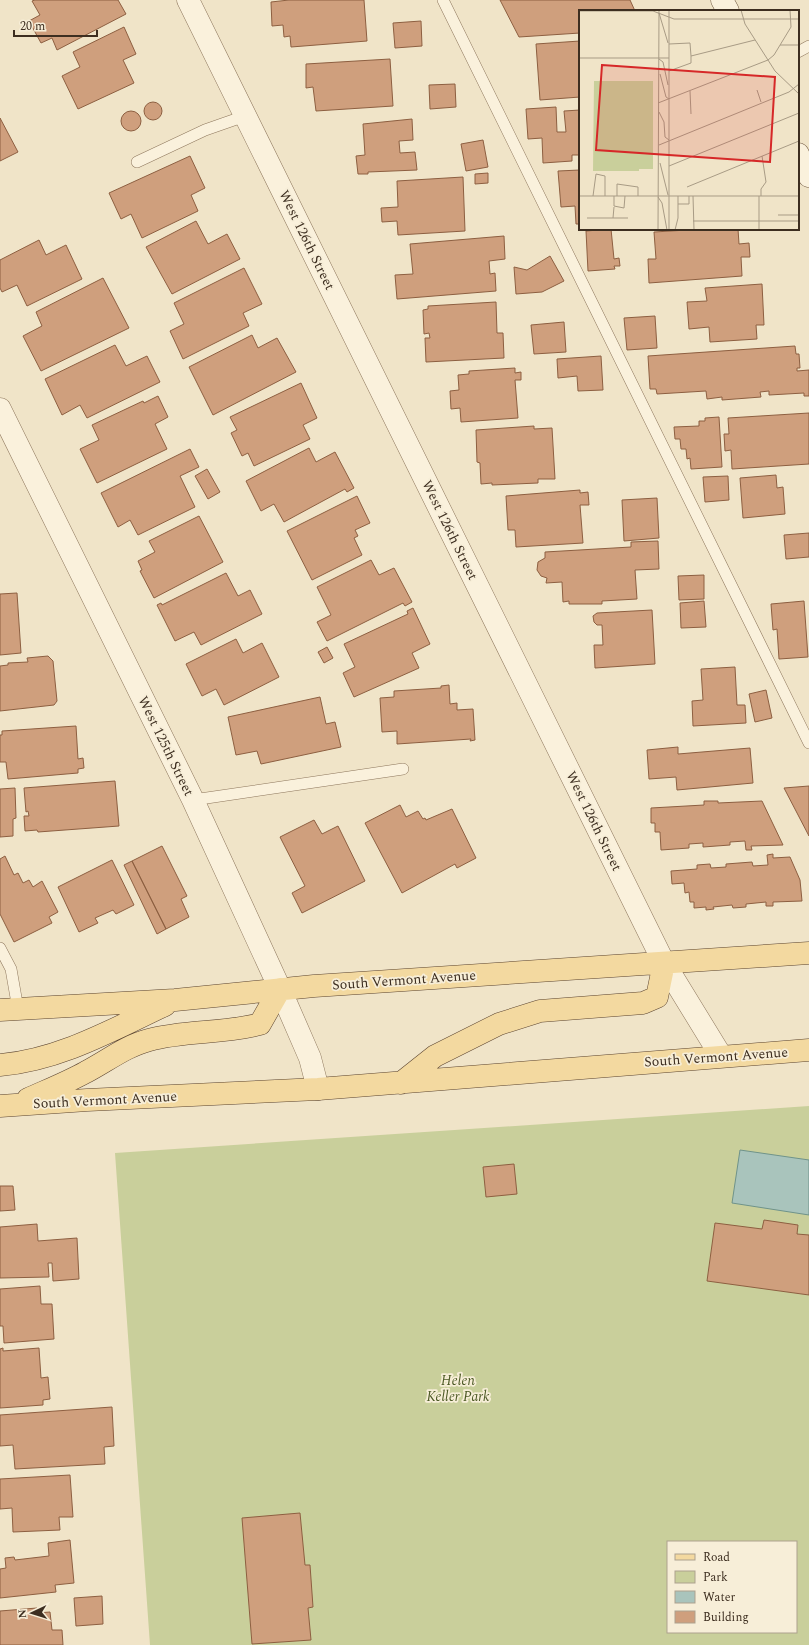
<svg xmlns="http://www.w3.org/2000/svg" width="809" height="1645" viewBox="0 0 809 1645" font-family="Spectral,serif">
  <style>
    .green { fill: #c9cf9b; fill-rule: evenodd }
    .water { fill: #a9c4bc; stroke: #6f938a }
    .building { fill: #cf9f7d; stroke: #8d5f41 }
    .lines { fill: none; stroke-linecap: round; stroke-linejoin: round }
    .lane-casing { stroke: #8d765c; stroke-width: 12 }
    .street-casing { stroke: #8d765c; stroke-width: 23 }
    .secondary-casing { stroke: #6f573f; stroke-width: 23 }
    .primary-casing { stroke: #5b4430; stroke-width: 23 }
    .lane { stroke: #faf1dc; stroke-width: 11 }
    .street { stroke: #faf1dc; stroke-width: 22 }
    .secondary { stroke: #faf1dc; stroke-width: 22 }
    .primary { stroke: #f3d9a0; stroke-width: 22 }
    .labels { text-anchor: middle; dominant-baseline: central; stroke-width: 3.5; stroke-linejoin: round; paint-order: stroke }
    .street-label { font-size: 14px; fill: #3d2e20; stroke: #f7eed8 }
    .park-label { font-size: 14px; font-style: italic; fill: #4d5a26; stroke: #f7eed8 }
    .inset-road { fill: none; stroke: #a89b85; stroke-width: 1 }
    .view { fill: #d62828; fill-opacity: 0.15; stroke: #d62828; stroke-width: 2 }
    .inset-edge { fill: none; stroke: #3d2e20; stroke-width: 2 }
  </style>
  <rect width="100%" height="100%" fill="#f0e4c8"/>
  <!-- green -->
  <path class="green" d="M 809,1106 L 809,1645 L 150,1645 L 115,1153 ZM 668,1542 L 796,1542 L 796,1632 L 668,1632 Z"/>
  <!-- water -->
  <path class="water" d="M 740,1150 L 809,1160 L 809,1215 L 732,1203 Z"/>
  <!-- building -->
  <path class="building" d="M 35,0 L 118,0 L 126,14 L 57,50 L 52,38 L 41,43 L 29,21 L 40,15 L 32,1 Z
    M 289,0 L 364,0 L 367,41 L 291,47 L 290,36 L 284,37 L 283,25 L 272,26 L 271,2 Z
    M 500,0 L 630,0 L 635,11 L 580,11 L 580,33 L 519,37 Z
    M 421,21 L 422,46 L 395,48 L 393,23 Z
    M 124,27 L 136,54 L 123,60 L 134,83 L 78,109 L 62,76 L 80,67 L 73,52 Z
    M 580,41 L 580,97 L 540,100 L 536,44 Z
    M 390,59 L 393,106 L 316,111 L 313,87 L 306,88 L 306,64 Z
    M 455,84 L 456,107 L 430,109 L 429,85 Z
    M144 111a9 9 0 1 1 18 0a9 9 0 1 1-18 0Z
    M 556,107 L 557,132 L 566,132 L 564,111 L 580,110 L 580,155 L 572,155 L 572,161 L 543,163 L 542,138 L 528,139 L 526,109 Z
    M121 121a10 10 0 1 1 20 0a10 10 0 1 1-20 0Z
    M 0,118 L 18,152 L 0,161 Z
    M 412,119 L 413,140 L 399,141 L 400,153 L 415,152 L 417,170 L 368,172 L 368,174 L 358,174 L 356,156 L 365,155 L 363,124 Z
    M 483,140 L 488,167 L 466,171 L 461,144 Z
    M 190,156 L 205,188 L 191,195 L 198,211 L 142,238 L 131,214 L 121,219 L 109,193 Z
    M 580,170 L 580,224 L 576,224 L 575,206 L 561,207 L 558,171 Z
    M 488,173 L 488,183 L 475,184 L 475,174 Z
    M 463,177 L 465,231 L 398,235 L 397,221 L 382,222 L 381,208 L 398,207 L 397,181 Z
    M 196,221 L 208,244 L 227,234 L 240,259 L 172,294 L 146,247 Z
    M 611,229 L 614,259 L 619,258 L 620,266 L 614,266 L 615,269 L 588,271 L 586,231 Z
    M 704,229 L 738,229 L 739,244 L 749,243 L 750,257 L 741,257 L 742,276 L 649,283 L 648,259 L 656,259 L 654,232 Z
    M 504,236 L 505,259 L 489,261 L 490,274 L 495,273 L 496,291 L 397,299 L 395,275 L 413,274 L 410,244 Z
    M 39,240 L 46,255 L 66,245 L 82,279 L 27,306 L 17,285 L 2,292 L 0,288 L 0,260 Z
    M 550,256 L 564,281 L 542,292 L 516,294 L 514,267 L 527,270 Z
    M 244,268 L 262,304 L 243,313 L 249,326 L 183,359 L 170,331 L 184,324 L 174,303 Z
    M 103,278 L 129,328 L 41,371 L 23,336 L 42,326 L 36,312 Z
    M 762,284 L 764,325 L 756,325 L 757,339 L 710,342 L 709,327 L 689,329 L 687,302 L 707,301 L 705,288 Z
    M 496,302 L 497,333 L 503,333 L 504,358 L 426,362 L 425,338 L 430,338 L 429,333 L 424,334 L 423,310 L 428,309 L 428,306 Z
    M 655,316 L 657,348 L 627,350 L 624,318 Z
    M 564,322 L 566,352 L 534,354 L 531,325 Z
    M 252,335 L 258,348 L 277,338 L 296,372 L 213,415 L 189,367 Z
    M 115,345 L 126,366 L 147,356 L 160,382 L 87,418 L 80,405 L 62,415 L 45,379 Z
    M 795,346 L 796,354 L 799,354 L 800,368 L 797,368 L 797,371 L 809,370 L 809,396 L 804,396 L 804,393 L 769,395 L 769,391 L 760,392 L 761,397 L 722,400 L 722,397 L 707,399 L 706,391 L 657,394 L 656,389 L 650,389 L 648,356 Z
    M 601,356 L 603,390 L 578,391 L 577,376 L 558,378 L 557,359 Z
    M 515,368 L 515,373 L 521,372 L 521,380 L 515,380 L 518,418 L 461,422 L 460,408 L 451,409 L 450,391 L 459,390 L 458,375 L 469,374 L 469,371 Z
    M 301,383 L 317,418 L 303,425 L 310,439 L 254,466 L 248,453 L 242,456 L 231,433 L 237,430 L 230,417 Z
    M 158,396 L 168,417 L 155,424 L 167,449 L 97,483 L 80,449 L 99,440 L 92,425 L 143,401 L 144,403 Z
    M 809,413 L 809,464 L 732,469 L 731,450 L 725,451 L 724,434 L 729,434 L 728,418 Z
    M 719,417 L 722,467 L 691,469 L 690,458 L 687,459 L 686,449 L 681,449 L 680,439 L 675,439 L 674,427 L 699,426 L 699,421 L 705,421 L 705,418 Z
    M 534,426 L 534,429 L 552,428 L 555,479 L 538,479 L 538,483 L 492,485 L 492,483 L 481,484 L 480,463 L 477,462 L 476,430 Z
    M 309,448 L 316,462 L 335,452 L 354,488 L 347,492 L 345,489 L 284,522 L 274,504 L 261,511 L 246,481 Z
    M 190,449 L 199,467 L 180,476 L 195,507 L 138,535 L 130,520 L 118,527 L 101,493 Z
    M 207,469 L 220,492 L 208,499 L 195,476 Z
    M 776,475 L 777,488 L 783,487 L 785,514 L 743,518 L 740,478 Z
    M 728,476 L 729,500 L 705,502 L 703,477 Z
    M 580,490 L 580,493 L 588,492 L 589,505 L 580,505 L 583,543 L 516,547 L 515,530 L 508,530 L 506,496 Z
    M 357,496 L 370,523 L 355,530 L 358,536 L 354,538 L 362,555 L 312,580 L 287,531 Z
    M 657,498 L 659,538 L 624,541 L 622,500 Z
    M 199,516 L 223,562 L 154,598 L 140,571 L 142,570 L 138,561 L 155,552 L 149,541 Z
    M 809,533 L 809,557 L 786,559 L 784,535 Z
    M 658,541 L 659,569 L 635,570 L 637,599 L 602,601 L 602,604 L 569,604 L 569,601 L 563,602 L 562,582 L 546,583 L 547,578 L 541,576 L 537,570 L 538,562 L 545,558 L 545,552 L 631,547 L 631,542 Z
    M 371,560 L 379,575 L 394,568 L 412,602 L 405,606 L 403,603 L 327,641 L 317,622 L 331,615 L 317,587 Z
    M 226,573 L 238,596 L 250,590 L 262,614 L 201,645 L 194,632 L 175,641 L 157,605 L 161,603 L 162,605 Z
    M 704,575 L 704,599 L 679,600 L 678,576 Z
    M 17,593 L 21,653 L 0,655 L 0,594 Z
    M 704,601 L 706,627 L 681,628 L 680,603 Z
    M 804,601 L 808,657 L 779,659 L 777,629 L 773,630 L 771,604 Z
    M 413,608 L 430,644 L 412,653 L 419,668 L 354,697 L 343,673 L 355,667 L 344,644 L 408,614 L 407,611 Z
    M 652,610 L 655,664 L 595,668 L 594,645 L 603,645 L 602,625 L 597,625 L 594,622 L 593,616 L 597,613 Z
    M 236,639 L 243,653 L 262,643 L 279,677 L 224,705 L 216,689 L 202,696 L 186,664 Z
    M 327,647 L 333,658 L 324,663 L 318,652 Z
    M 48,656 L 53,661 L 57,701 L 54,705 L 0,711 L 0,666 L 8,665 L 8,663 L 28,662 L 27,658 Z
    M 735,667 L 737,705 L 745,705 L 746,723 L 693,726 L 692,701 L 703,700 L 701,669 Z
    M 449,685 L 450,704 L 457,703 L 457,710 L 473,709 L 475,740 L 470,741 L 471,739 L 397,744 L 397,731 L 382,732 L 380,698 L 394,697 L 394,691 L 441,688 L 441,686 Z
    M 766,690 L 772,718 L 755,722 L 749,694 Z
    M 320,697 L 326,724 L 335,722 L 341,747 L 261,764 L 257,751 L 236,755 L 228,717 Z
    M 76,726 L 78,759 L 83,758 L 84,768 L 78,769 L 78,773 L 8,779 L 6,762 L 0,762 L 0,735 L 2,735 L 2,731 Z
    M 678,747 L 678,754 L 750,748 L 753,783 L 677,790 L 676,777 L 649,779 L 647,750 Z
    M 115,781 L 119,826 L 38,832 L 37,830 L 25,831 L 24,816 L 29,816 L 28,811 L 26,812 L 24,788 Z
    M 809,786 L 809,836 L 784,788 Z
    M 15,788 L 16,818 L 13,819 L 13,836 L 0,837 L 0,789 Z
    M 704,801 L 718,801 L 718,803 L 762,801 L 783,845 L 751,846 L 752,850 L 746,850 L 745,841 L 730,842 L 730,845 L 703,847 L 703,843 L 689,844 L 689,848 L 661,850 L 660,832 L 655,832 L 655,823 L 651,823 L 651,808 L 704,805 Z
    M 400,805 L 406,817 L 418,811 L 423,819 L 425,818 L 426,820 L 452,809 L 476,858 L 457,868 L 455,864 L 402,893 L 365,823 Z
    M 314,820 L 322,834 L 338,826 L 365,881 L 302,913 L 292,893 L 305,886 L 280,837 Z
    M 162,846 L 187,896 L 181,899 L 189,917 L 166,929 L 132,861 Z
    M 773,854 L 773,858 L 790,857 L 800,880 L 802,901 L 773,902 L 773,906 L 766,906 L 766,902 L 746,904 L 746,907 L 733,908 L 732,905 L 713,907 L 714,909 L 706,910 L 706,907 L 694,908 L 694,902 L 690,902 L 689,892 L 685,893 L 684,883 L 672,884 L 671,871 L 697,869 L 697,865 L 710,864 L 711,868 L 726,867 L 726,864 L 752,862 L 753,866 L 768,865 L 767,855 Z
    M 5,856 L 14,875 L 18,873 L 23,883 L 29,880 L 33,887 L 42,881 L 58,912 L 49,917 L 52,923 L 14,942 L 0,914 L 0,859 Z
    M 112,860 L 134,905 L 116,914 L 113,910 L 95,918 L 98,923 L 79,932 L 58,887 Z
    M 132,861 L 166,929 L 157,934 L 124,865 Z
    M 514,1164 L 517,1194 L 486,1197 L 483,1167 Z
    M 0,1186 L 13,1186 L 15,1210 L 0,1211 Z
    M 764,1220 L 798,1225 L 797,1234 L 809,1235 L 809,1295 L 707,1281 L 715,1223 L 762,1229 Z
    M 37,1224 L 38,1241 L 77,1238 L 79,1279 L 53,1281 L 52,1263 L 48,1263 L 49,1277 L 0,1278 L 0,1227 Z
    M 40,1286 L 41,1304 L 52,1304 L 54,1339 L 4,1343 L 3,1326 L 0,1326 L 0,1289 Z
    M 3,1348 L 3,1351 L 39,1348 L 41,1378 L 48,1377 L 50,1399 L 43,1400 L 43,1405 L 0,1408 L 0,1349 Z
    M 112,1407 L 114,1446 L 104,1447 L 105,1464 L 15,1469 L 13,1445 L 0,1446 L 0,1415 Z
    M 70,1475 L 73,1517 L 59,1517 L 60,1530 L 13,1532 L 12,1508 L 0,1509 L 0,1479 Z
    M 300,1513 L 305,1565 L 310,1565 L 313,1607 L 308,1608 L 311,1640 L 252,1644 L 242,1518 Z
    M 70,1540 L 74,1583 L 55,1585 L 56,1592 L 0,1598 L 0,1569 L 6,1568 L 5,1558 L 14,1557 L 15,1560 L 49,1556 L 48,1543 Z
    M 102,1596 L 103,1624 L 76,1626 L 74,1598 Z
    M 37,1608 L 37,1613 L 50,1612 L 52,1630 L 62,1630 L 63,1645 L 0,1645 L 0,1611 Z"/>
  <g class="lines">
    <!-- lane casing -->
    <g class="lane-casing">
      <path id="lane" d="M 443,0 L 809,743
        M 798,52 L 809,46
        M 137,162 L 205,130 L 245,116
        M 193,800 L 403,769
        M 0,948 L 11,969 L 18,1009"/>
    </g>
    <!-- street casing -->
    <g class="street-casing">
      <path id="street" d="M 188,0 L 664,963 L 721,1056
        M 0,409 L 193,800 L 280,989 L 310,1058 L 318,1089"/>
    </g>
    <!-- secondary casing -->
    <g class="secondary-casing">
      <path id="secondary" d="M 722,0 L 728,11
        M 798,154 L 809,176"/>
    </g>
    <!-- primary casing -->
    <g class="primary-casing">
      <path id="primary" d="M 0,1010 L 175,1000 L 314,986 L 809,953
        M 0,1065 C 59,1060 112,1030 165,1005
        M 401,1083 L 435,1056 L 499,1024 L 540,1011 L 643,1003 L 657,997 L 664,963
        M 28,1099 C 48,1090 68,1082 86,1072 C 107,1061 126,1046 149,1040 C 185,1030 223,1034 260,1024 L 280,989
        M 0,1106 L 87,1100 L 318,1089 L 809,1050"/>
    </g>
    <!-- lane -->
    <use href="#lane" class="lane"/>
    <!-- street -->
    <use href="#street" class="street"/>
    <!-- secondary -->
    <use href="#secondary" class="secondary"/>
    <!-- primary -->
    <use href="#primary" class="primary"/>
  </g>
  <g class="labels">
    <!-- street labels -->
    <g class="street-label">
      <text transform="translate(307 240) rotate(64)">West 126th Street</text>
      <text transform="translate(450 530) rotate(64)">West 126th Street</text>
      <text transform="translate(166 746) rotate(64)">West 125th Street</text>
      <text transform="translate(594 821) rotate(64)">West 126th Street</text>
      <text transform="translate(404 980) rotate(-4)">South Vermont Avenue</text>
      <text transform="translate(716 1057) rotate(-4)">South Vermont Avenue</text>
      <text transform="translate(105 1100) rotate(-3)">South Vermont Avenue</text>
    </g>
    <!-- park labels -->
    <g class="park-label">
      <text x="458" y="1380">Helen<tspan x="458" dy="16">Keller Park</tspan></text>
    </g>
  </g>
  <!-- overview -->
  <g transform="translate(579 10)">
    <rect width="220" height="220" fill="#f0e4c8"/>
    <path d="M 15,71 L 74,71 L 74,159 L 60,159 L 60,161 L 14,161 Z" fill="#c9cf9b"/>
    <path class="inset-road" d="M 162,0 L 166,14 L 196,61 L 220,84M 0,1 L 74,1 L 95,9 L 220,9M 80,3 L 89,33M 90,34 L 111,33 L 112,46 L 112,53 L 90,61M 201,35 L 220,35M 112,46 L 176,30M 0,48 L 90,48M 80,49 L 84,52 L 89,75M 81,64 L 87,87 L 90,89M 178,80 L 182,92M 111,81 L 112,104M 79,93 L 189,50 L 195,45 L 212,17 L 211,0M 80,102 L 85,112 L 86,127 L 90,130M 80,135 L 210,82 L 220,74M 81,153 L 89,185M 90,156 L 220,103M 108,177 L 220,131M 0,186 L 220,186M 14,186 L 17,164 L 26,166 L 26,186M 35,186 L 35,196 L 45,198 L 46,186M 38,186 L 38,174 L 59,177 L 59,186M 114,186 L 115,220M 182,186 L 182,179 L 187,172 L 183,146M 79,187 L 83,193 L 88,220M 99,194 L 110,194 L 110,186M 35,197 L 34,208 L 49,208M 199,205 L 220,205M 8,208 L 34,208M 114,211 L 220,211M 79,220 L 80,0M 90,220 L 90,0M 96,220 L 99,208 L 99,186M 180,220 L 180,186"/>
    <path class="view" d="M 23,55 L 196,67 L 191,152 L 17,140 Z"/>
    <rect width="220" height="220" class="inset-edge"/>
  </g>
  <!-- legend -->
  <rect x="667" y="1541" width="130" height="92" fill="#f7eed8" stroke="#ada18e"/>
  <rect x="675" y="1554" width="20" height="6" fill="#f3d9a0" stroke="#ada18e"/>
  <text x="703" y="1561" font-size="12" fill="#3d2e20">Road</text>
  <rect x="675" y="1571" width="20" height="12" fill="#c9cf9b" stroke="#ada18e"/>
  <text x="703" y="1581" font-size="12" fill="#3d2e20">Park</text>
  <rect x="675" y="1591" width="20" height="12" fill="#a9c4bc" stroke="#ada18e"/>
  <text x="703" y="1601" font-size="12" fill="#3d2e20">Water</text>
  <rect x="675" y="1611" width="20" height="12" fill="#cf9f7d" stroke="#ada18e"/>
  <text x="703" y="1621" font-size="12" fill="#3d2e20">Building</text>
  <!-- north arrow -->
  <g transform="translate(32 1613) rotate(266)" stroke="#f7eed8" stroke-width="3" paint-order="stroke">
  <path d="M0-3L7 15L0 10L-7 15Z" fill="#3d2e20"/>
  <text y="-6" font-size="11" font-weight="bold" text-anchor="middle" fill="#3d2e20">N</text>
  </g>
  <!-- scale -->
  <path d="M14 30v6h83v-6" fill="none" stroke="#3d2e20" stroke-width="2"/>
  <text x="20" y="30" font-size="12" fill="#3d2e20" stroke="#f7eed8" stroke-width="3" paint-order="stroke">20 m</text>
</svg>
